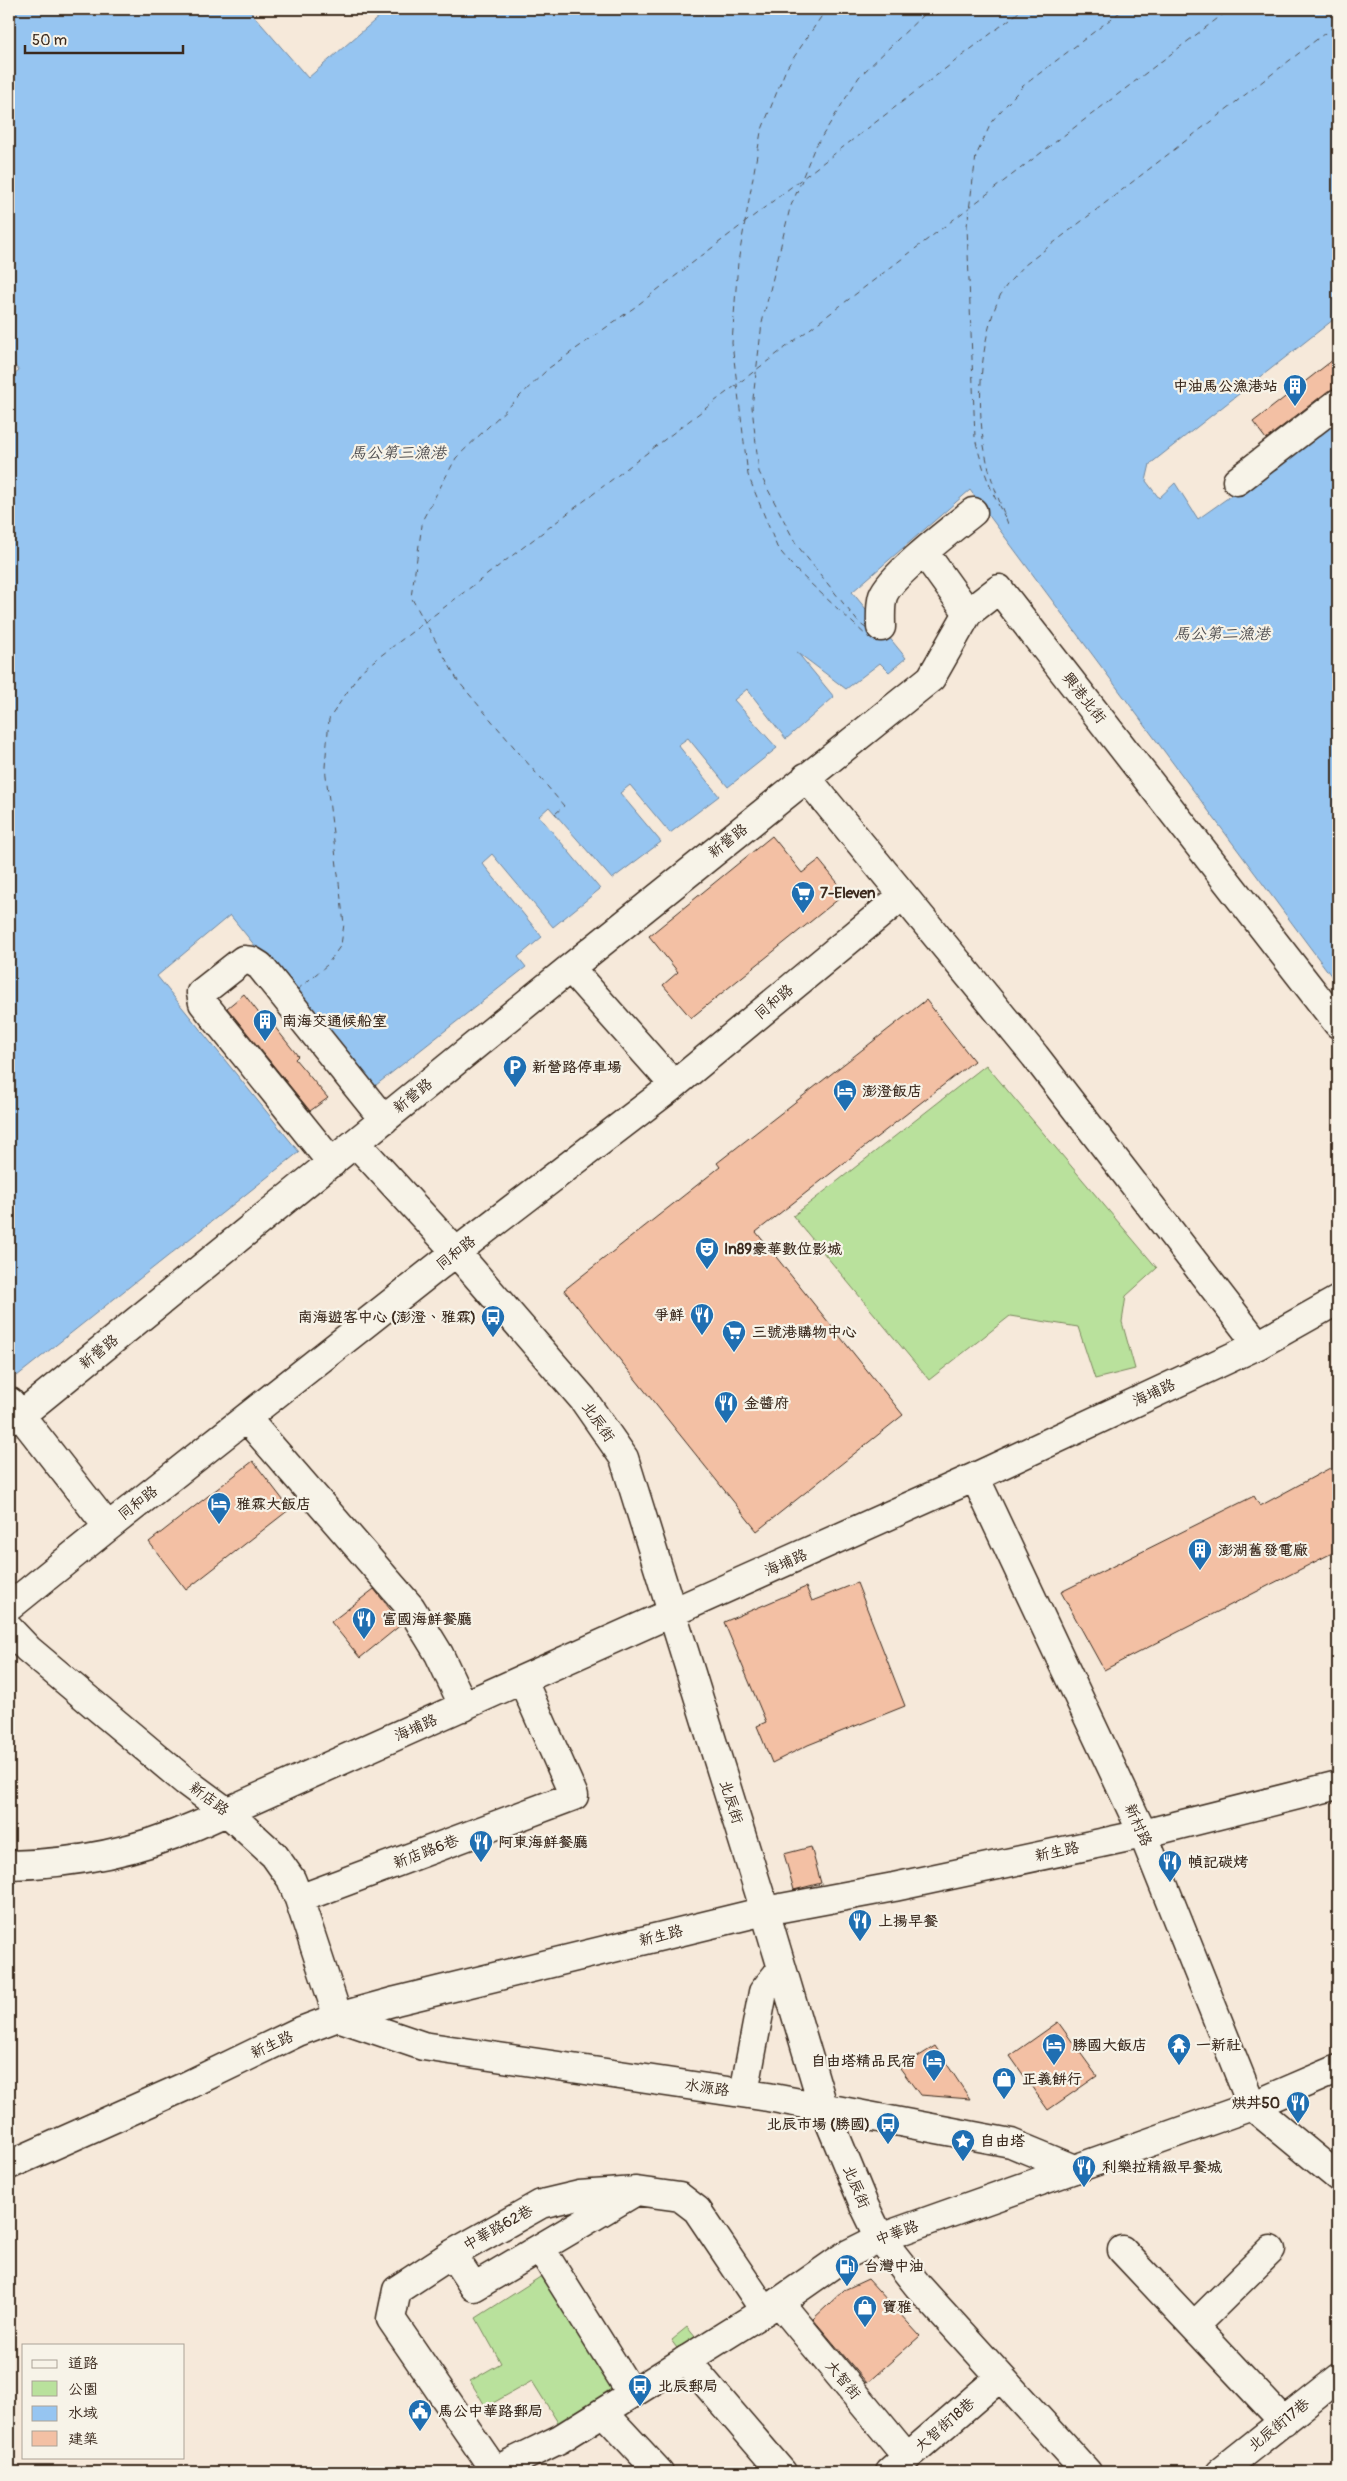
<svg xmlns="http://www.w3.org/2000/svg" width="1347" height="2481" viewBox="0 0 1347 2481" font-family="Pangolin,'LXGW WenKai TC',sans-serif">
  <style>
    .green { fill: #b9e19c; stroke: #7a865d }
    .water { fill: #96c5f1; stroke: #72879d }
    .lines { fill: none; stroke-linecap: round; stroke-linejoin: round }
    .ferry { stroke: #525153; stroke-width: 1; stroke-dasharray: 6 5; stroke-linecap: butt }
    .building { fill: #f3c0a4; stroke: #3b2a1e }
    .minor-casing { stroke: #3b2a1e; stroke-width: 31 }
    .major-casing { stroke: #3b2a1e; stroke-width: 31 }
    .minor { stroke: #f7f3e8; stroke-width: 28 }
    .major { stroke: #f7f3e8; stroke-width: 28 }
    .labels { text-anchor: middle; dominant-baseline: central; stroke-width: 4.5; stroke-linejoin: round; paint-order: stroke }
    .poi-label { font-size: 15px; font-weight: bold; fill: #3b2a1e; stroke: #f7f3e8; text-anchor: start }
    .street-label { font-size: 15px; fill: #3b2a1e; stroke: #f7f3e8 }
    .water-label { font-size: 16px; font-style: italic; fill: #525153; stroke: #f7f3e8 }
  </style>
  <rect width="100%" height="100%" fill="#f6e9da"/>
  <filter id="ink" filterUnits="userSpaceOnUse"><feTurbulence type="fractalNoise" baseFrequency=".02" numOctaves="2"/><feDisplacementMap in="SourceGraphic" scale="10" xChannelSelector="R" yChannelSelector="G"/><feConvolveMatrix kernelMatrix="1 2 1 2 8 2 1 2 1" color-interpolation-filters="sRGB"/></filter>
  <g filter="url(#ink)">
    <!-- green -->
    <path class="green" d="M 986,1065 L 1157,1268 L 1126,1296 L 1122,1322 L 1135,1369 L 1095,1379 L 1078,1327 L 1010,1316 L 929,1380 L 793,1216 Z
      M 548,2272 L 624,2391 L 562,2429 L 532,2381 L 486,2407 L 470,2381 L 501,2363 L 476,2318 Z
      M 687,2327 L 700,2343 L 682,2355 L 671,2340 Z"/>
    <!-- water -->
    <path class="water" d="M 9,9 L 248,9 L 308,78 L 388,9 L 1338,9 L 1338,316 L 1150,464 L 1146,481 L 1159,498 L 1175,483 L 1198,519 L 1338,420 L 1338,985 L 970,490 L 852,592 L 906,658 L 889,672 L 880,663 L 846,689 L 797,652 L 834,697 L 786,739 L 747,689 L 734,700 L 777,748 L 728,787 L 688,738 L 678,745 L 719,796 L 670,833 L 630,785 L 620,793 L 661,842 L 612,879 L 549,807 L 539,816 L 600,889 L 553,927 L 492,854 L 482,863 L 542,937 L 518,957 L 526,967 L 371,1089 L 230,915 L 157,976 L 299,1152 L 17,1376 L 9,1366 L 9,379 L 19,371 L 9,358 Z"/>
    <g class="lines">
      <!-- ferry -->
      <path class="ferry" d="M 829,9 L 821,17 L 786,69 L 761,132 L 738,262 L 732,343 L 748,475 L 777,547 L 795,569 L 869,638 L 871,636
        M 803,176 L 814,149 L 859,77 L 929,9
        M 802,180 L 790,208 L 762,323 L 752,407 L 759,472 L 796,544 L 859,623 L 867,629
        M 1006,519 C 991,493 982,467 975,438 L 967,226 L 976,156 L 992,121 L 1023,86 L 1124,9
        M 1008,524 C 999,500 989,476 985,451 C 976,406 980,336 1001,294 C 1006,284 1017,274 1025,265 L 1338,23
        M 555,814 L 564,806 L 458,681 L 411,597 L 423,519 L 456,458 L 549,368 L 635,307 L 1023,9
        M 297,990 L 327,965 L 341,945 L 344,924 L 325,767 L 329,719 L 362,670 L 1230,9"/>
    </g>
    <!-- building -->
    <path class="building" d="M 1338,356 L 1338,388 L 1328,391 L 1266,439 L 1253,422 Z
      M 772,836 L 802,873 L 819,860 L 846,893 L 691,1018 L 663,985 L 678,972 L 649,936 Z
      M 244,994 L 271,1029 L 274,1026 L 298,1056 L 295,1059 L 328,1098 L 310,1111 L 227,1008 Z
      M 926,1000 L 974,1061 L 756,1232 L 903,1415 L 757,1531 L 564,1290 L 720,1167 L 717,1163 Z
      M 253,1461 L 290,1509 L 186,1590 L 149,1542 Z
      M 1330,1468 L 1338,1483 L 1338,1550 L 1104,1670 L 1061,1592 L 1254,1496 L 1260,1506 Z
      M 857,1583 L 905,1706 L 808,1745 L 772,1763 L 757,1726 L 766,1722 L 724,1622 L 806,1587 L 812,1601 Z
      M 374,1589 L 402,1624 L 360,1658 L 331,1622 Z
      M 811,1847 L 821,1883 L 794,1890 L 784,1854 Z
      M 1058,2022 L 1097,2076 L 1048,2110 L 1010,2056 Z
      M 935,2046 L 970,2099 L 920,2095 L 900,2068 Z
      M 868,2279 L 920,2336 L 867,2383 L 813,2319 L 844,2290 Z"/>
    <g class="lines">
      <!-- minor casing -->
      <g class="minor-casing">
        <path id="minor" d="M 1237,481 L 1338,403
          M 924,552 L 968,613
          M 881,627 C 881,618 880,605 883,596 C 890,576 953,528 973,512
          M 806,777 L 1035,1056 L 1258,1345
          M 570,968 L 674,1085
          M 356,1143 L 456,1252 L 583,1399 L 624,1458 L 765,1911 L 823,2106 L 864,2205 L 880,2238 L 918,2286 L 1087,2472
          M 332,1163 L 203,1003 L 201,993 L 243,960 L 252,961 L 260,966 L 384,1120
          M 10,1402 L 108,1527
          M 21,1415 L 570,968 L 931,678 L 968,613 L 999,589 L 1338,1024
          M 247,1419 L 411,1608 L 439,1654 L 464,1707
          M 975,1477 L 1143,1834 L 1252,2106 L 1338,2177
          M 9,1607 L 108,1527 L 456,1252 L 674,1085 L 902,896
          M 9,1629 L 28,1649 L 185,1781 L 227,1812 L 274,1855 L 291,1879 L 299,1899 L 338,2017 L 423,2046 L 768,2097 L 1011,2143 L 1074,2169
          M 9,1865 C 73,1864 138,1851 197,1825 L 975,1477 L 1258,1345 L 1338,1300
          M 299,1899 L 574,1796 L 523,1681
          M 744,2093 L 763,1992 L 782,1968
          M 541,2249 L 632,2394
          M 1122,2250 L 1284,2422
          M 452,2254 L 474,2287 L 633,2193
          M 779,2302 L 907,2457
          M 1194,2326 L 1271,2250
          M 686,2360 L 782,2472
          M 604,2413 L 659,2472
          M 495,2471 L 391,2319 L 397,2290 L 452,2254 L 541,2204 L 579,2195 L 636,2191 L 680,2197 L 697,2210 L 765,2311
          M 890,2472 L 1000,2377
          M 1220,2472 L 1338,2378"/>
      </g>
      <!-- major casing -->
      <g class="major-casing">
        <path id="major" d="M 9,2165 L 184,2087 L 298,2032 L 338,2017 L 396,2001 L 765,1911 L 894,1887 L 1143,1834 L 1338,1785
          M 492,2472 L 560,2439 L 779,2302 L 846,2255 L 880,2238 L 1252,2106 L 1338,2069"/>
      </g>
      <!-- minor -->
      <use href="#minor" class="minor"/>
      <!-- major -->
      <use href="#major" class="major"/>
    </g>
  </g>
  <!-- icons -->
  <defs>
    <g id="building-pin" transform="scale(1.25)"><path d="M0 17L-7.5 6A9.5 9.5 0 1 1 7.5 6Z" fill="#1f6fb2" stroke="#f7f3e8"/><path d="M-4-6H4V6H1V3H-1V6H-4ZM-2.5-4.3h1.7v1.8h-1.7ZM.8-4.3h1.7v1.8H.8ZM-2.5-1h1.7V.8h-1.7ZM.8-1h1.7V.8H.8Z" fill="#fff"/></g>
    <g id="supermarket-pin" transform="scale(1.25)"><path d="M0 17L-7.5 6A9.5 9.5 0 1 1 7.5 6Z" fill="#1f6fb2" stroke="#f7f3e8"/><path d="M-6-5.5h2.5l.6 2H6L4.5 2H-2.5L-4.4-4H-6ZM-1.5 3.2a1.3 1.3 0 1 0 .1 0ZM3 3.2a1.3 1.3 0 1 0 .1 0Z" fill="#fff"/></g>
    <g id="parking-pin" transform="scale(1.25)"><path d="M0 17L-7.5 6A9.5 9.5 0 1 1 7.5 6Z" fill="#1f6fb2" stroke="#f7f3e8"/><path d="M-3.5-5.5H1a3.5 3.5 0 0 1 0 7H-1V5.5H-3.5ZM-1-3.4V-.6H.8a1.4 1.4 0 0 0 0-2.8Z" fill="#fff"/></g>
    <g id="hotel-pin" transform="scale(1.25)"><path d="M0 17L-7.5 6A9.5 9.5 0 1 1 7.5 6Z" fill="#1f6fb2" stroke="#f7f3e8"/><path d="M-6-4.5h1.5V1H6V5H4.5V3h-9V5H-6ZM-4 0a1.8 1.8 0 1 1 3.6 0ZM.5 0V-2.5h3Q6-2.5 6 0Z" fill="#fff"/></g>
    <g id="theatre-pin" transform="scale(1.25)"><path d="M0 17L-7.5 6A9.5 9.5 0 1 1 7.5 6Z" fill="#1f6fb2" stroke="#f7f3e8"/><path d="M-5-5.5Q0-4 5-5.5V0Q5 5 0 6Q-5 5-5 0ZM-3.3-2.5H-1v1.5H-3.3ZM1-2.5H3.3v1.5H1ZM-2.8 1Q0 5.5 2.8 1Z" fill="#fff"/></g>
    <g id="restaurant-pin" transform="scale(1.25)"><path d="M0 17L-7.5 6A9.5 9.5 0 1 1 7.5 6Z" fill="#1f6fb2" stroke="#f7f3e8"/><path d="M-5-6h1v4h1v-4h1v4h1v-4h1v5L-1.5 .5V6h-2V.5L-5-1ZM5-6V6H3V1.5H1.5Q1.5-4 5-6Z" fill="#fff"/></g>
    <g id="bus-pin" transform="scale(1.25)"><path d="M0 17L-7.5 6A9.5 9.5 0 1 1 7.5 6Z" fill="#1f6fb2" stroke="#f7f3e8"/><path d="M-5-6H5V4H4V6H2V4H-2V6H-4V4H-5ZM-3.5-4V0h7V-4ZM-3.5 1.2v1.5H-2V1.2ZM2 1.2v1.5H3.5V1.2Z" fill="#fff"/></g>
    <g id="temple-pin" transform="scale(1.25)"><path d="M0 17L-7.5 6A9.5 9.5 0 1 1 7.5 6Z" fill="#1f6fb2" stroke="#f7f3e8"/><path d="M0-6L5-2H3V0L6.5 2.5H4V6H1.5V3h-3V6H-4V2.5H-6.5L-3 0V-2H-5Z" fill="#fff"/></g>
    <g id="shop-pin" transform="scale(1.25)"><path d="M0 17L-7.5 6A9.5 9.5 0 1 1 7.5 6Z" fill="#1f6fb2" stroke="#f7f3e8"/><path d="M-5-2.5h2.3a2.7 3.5 0 0 1 5.4 0H5L5.5 6h-11ZM-1.5-2.5h3a1.5 2.3 0 0 0-3 0Z" fill="#fff"/></g>
    <g id="sight-pin" transform="scale(1.25)"><path d="M0 17L-7.5 6A9.5 9.5 0 1 1 7.5 6Z" fill="#1f6fb2" stroke="#f7f3e8"/><path d="M0-6L1.8-2.2L6-1.7L2.9 1.2L3.7 5.4L0 3.3L-3.7 5.4L-2.9 1.2L-6-1.7L-1.8-2.2Z" fill="#fff"/></g>
    <g id="fuel-pin" transform="scale(1.25)"><path d="M0 17L-7.5 6A9.5 9.5 0 1 1 7.5 6Z" fill="#1f6fb2" stroke="#f7f3e8"/><path d="M-5.5-6h7V0h2V4h1.3V-2.5L3-4.5l.8-.8L6-3V5H2.5V1h-1V6h-7ZM-4.2-4.7v3.2H.2V-4.7Z" fill="#fff"/></g>
    <g id="civic-pin" transform="scale(1.25)"><path d="M0 17L-7.5 6A9.5 9.5 0 1 1 7.5 6Z" fill="#1f6fb2" stroke="#f7f3e8"/><path d="M-.6-6.5H3V-4.5H.6V-3L4-1V1h2V6H-6V1h2V-1L-.6-3ZM-1.2 2.5V6h2.4V2.5Z" fill="#fff"/></g>
  </defs>
  <g fill-rule="evenodd">
    <use href="#building-pin" x="1295" y="386"/>
    <use href="#supermarket-pin" x="803" y="893"/>
    <use href="#building-pin" x="265" y="1021"/>
    <use href="#parking-pin" x="515" y="1067"/>
    <use href="#hotel-pin" x="845" y="1091"/>
    <use href="#theatre-pin" x="707" y="1249"/>
    <use href="#restaurant-pin" x="702" y="1315"/>
    <use href="#bus-pin" x="493" y="1317"/>
    <use href="#supermarket-pin" x="734" y="1332"/>
    <use href="#restaurant-pin" x="726" y="1403"/>
    <use href="#hotel-pin" x="219" y="1504"/>
    <use href="#building-pin" x="1200" y="1550"/>
    <use href="#restaurant-pin" x="364" y="1619"/>
    <use href="#restaurant-pin" x="481" y="1842"/>
    <use href="#restaurant-pin" x="1170" y="1862"/>
    <use href="#restaurant-pin" x="860" y="1921"/>
    <use href="#hotel-pin" x="1054" y="2045"/>
    <use href="#temple-pin" x="1179" y="2045"/>
    <use href="#hotel-pin" x="934" y="2061"/>
    <use href="#shop-pin" x="1004" y="2079"/>
    <use href="#restaurant-pin" x="1298" y="2103"/>
    <use href="#bus-pin" x="888" y="2124"/>
    <use href="#sight-pin" x="963" y="2141"/>
    <use href="#restaurant-pin" x="1084" y="2167"/>
    <use href="#fuel-pin" x="847" y="2266"/>
    <use href="#shop-pin" x="865" y="2307"/>
    <use href="#bus-pin" x="640" y="2386"/>
    <use href="#civic-pin" x="420" y="2411"/>
  </g>
  <g class="labels">
    <!-- poi labels -->
    <g class="poi-label">
      <text x="1278" y="386" text-anchor="end">中油馬公漁港站</text>
      <text x="820" y="893">7-Eleven</text>
      <text x="282" y="1021">南海交通候船室</text>
      <text x="532" y="1067">新營路停車場</text>
      <text x="862" y="1091">澎澄飯店</text>
      <text x="724" y="1249">In89豪華數位影城</text>
      <text x="684" y="1315" text-anchor="end">爭鮮</text>
      <text x="476" y="1317" text-anchor="end">南海遊客中心 (澎澄、雅霖)</text>
      <text x="752" y="1332">三號港購物中心</text>
      <text x="744" y="1403">金醬府</text>
      <text x="236" y="1504">雅霖大飯店</text>
      <text x="1218" y="1550">澎湖舊發電廠</text>
      <text x="382" y="1619">富國海鮮餐廳</text>
      <text x="498" y="1842">阿東海鮮餐廳</text>
      <text x="1188" y="1862">幀記碳烤</text>
      <text x="878" y="1921">上揚早餐</text>
      <text x="1072" y="2045">勝國大飯店</text>
      <text x="1196" y="2045">一新社</text>
      <text x="916" y="2061" text-anchor="end">自由塔精品民宿</text>
      <text x="1022" y="2079">正義餅行</text>
      <text x="1280" y="2103" text-anchor="end">烘丼50</text>
      <text x="870" y="2124" text-anchor="end">北辰市場 (勝國)</text>
      <text x="980" y="2141">自由塔</text>
      <text x="1102" y="2167">利樂拉精緻早餐城</text>
      <text x="864" y="2266">台灣中油</text>
      <text x="882" y="2307">寶雅</text>
      <text x="658" y="2386">北辰郵局</text>
      <text x="438" y="2411">馬公中華路郵局</text>
    </g>
    <!-- street labels -->
    <g class="street-label">
      <text transform="translate(1084 698) rotate(52)">興港北街</text>
      <text transform="translate(728 841) rotate(-38)">新營路</text>
      <text transform="translate(774 1002) rotate(-40)">同和路</text>
      <text transform="translate(413 1096) rotate(-39)">新營路</text>
      <text transform="translate(456 1253) rotate(-38)">同和路</text>
      <text transform="translate(99 1352) rotate(-39)">新營路</text>
      <text transform="translate(1154 1393) rotate(-25)">海埔路</text>
      <text transform="translate(598 1422) rotate(55)">北辰街</text>
      <text transform="translate(138 1503) rotate(-38)">同和路</text>
      <text transform="translate(786 1563) rotate(-24)">海埔路</text>
      <text transform="translate(416 1728) rotate(-24)">海埔路</text>
      <text transform="translate(209 1799) rotate(37)">新店路</text>
      <text transform="translate(731 1802) rotate(72)">北辰街</text>
      <text transform="translate(1138 1825) rotate(66)">新村路</text>
      <text transform="translate(426 1852) rotate(-21)">新店路6巷</text>
      <text transform="translate(1057 1852) rotate(-12)">新生路</text>
      <text transform="translate(661 1936) rotate(-14)">新生路</text>
      <text transform="translate(272 2045) rotate(-25)">新生路</text>
      <text transform="translate(707 2088) rotate(8)">水源路</text>
      <text transform="translate(856 2187) rotate(67)">北辰街</text>
      <text transform="translate(498 2228) rotate(-29)">中華路62巷</text>
      <text transform="translate(897 2233) rotate(-20)">中華路</text>
      <text transform="translate(843 2380) rotate(50)">大智街</text>
      <text transform="translate(945 2425) rotate(-41)">大智街18巷</text>
      <text transform="translate(1279 2425) rotate(-39)">北辰街17巷</text>
    </g>
    <!-- water labels -->
    <g class="water-label">
      <text x="398" y="453">馬公第三漁港</text>
      <text x="1222" y="634">馬公第二漁港</text>
    </g>
  </g>
  <!-- margin -->
  <rect width="1347" height="2481" fill="none" stroke="#f7f3e8" stroke-width="30"/>
  <rect x="15" y="15" width="1317" height="2451" fill="none" stroke="#3b2a1e" stroke-width="2" filter="url(#ink)"/>
  <!-- legend -->
  <rect x="22" y="2344" width="162" height="115" fill="#f7f3e8" stroke="#aca397"/>
  <rect x="32" y="2360" width="25" height="8" fill="#f7f3e8" stroke="#aca397"/>
  <text x="68" y="2368" font-size="15" fill="#3b2a1e">道路</text>
  <rect x="32" y="2381" width="25" height="15" fill="#b9e19c" stroke="#aca397"/>
  <text x="68" y="2394" font-size="15" fill="#3b2a1e">公園</text>
  <rect x="32" y="2406" width="25" height="15" fill="#96c5f1" stroke="#aca397"/>
  <text x="68" y="2418" font-size="15" fill="#3b2a1e">水域</text>
  <rect x="32" y="2431" width="25" height="15" fill="#f3c0a4" stroke="#aca397"/>
  <text x="68" y="2444" font-size="15" fill="#3b2a1e">建築</text>
  <!-- scale -->
  <path d="M25 45v8h158v-8" fill="none" stroke="#3b2a1e" stroke-width="2.5"/>
  <text x="32" y="45" font-size="15" fill="#3b2a1e" stroke="#f7f3e8" stroke-width="4" paint-order="stroke">50 m</text>
</svg>
